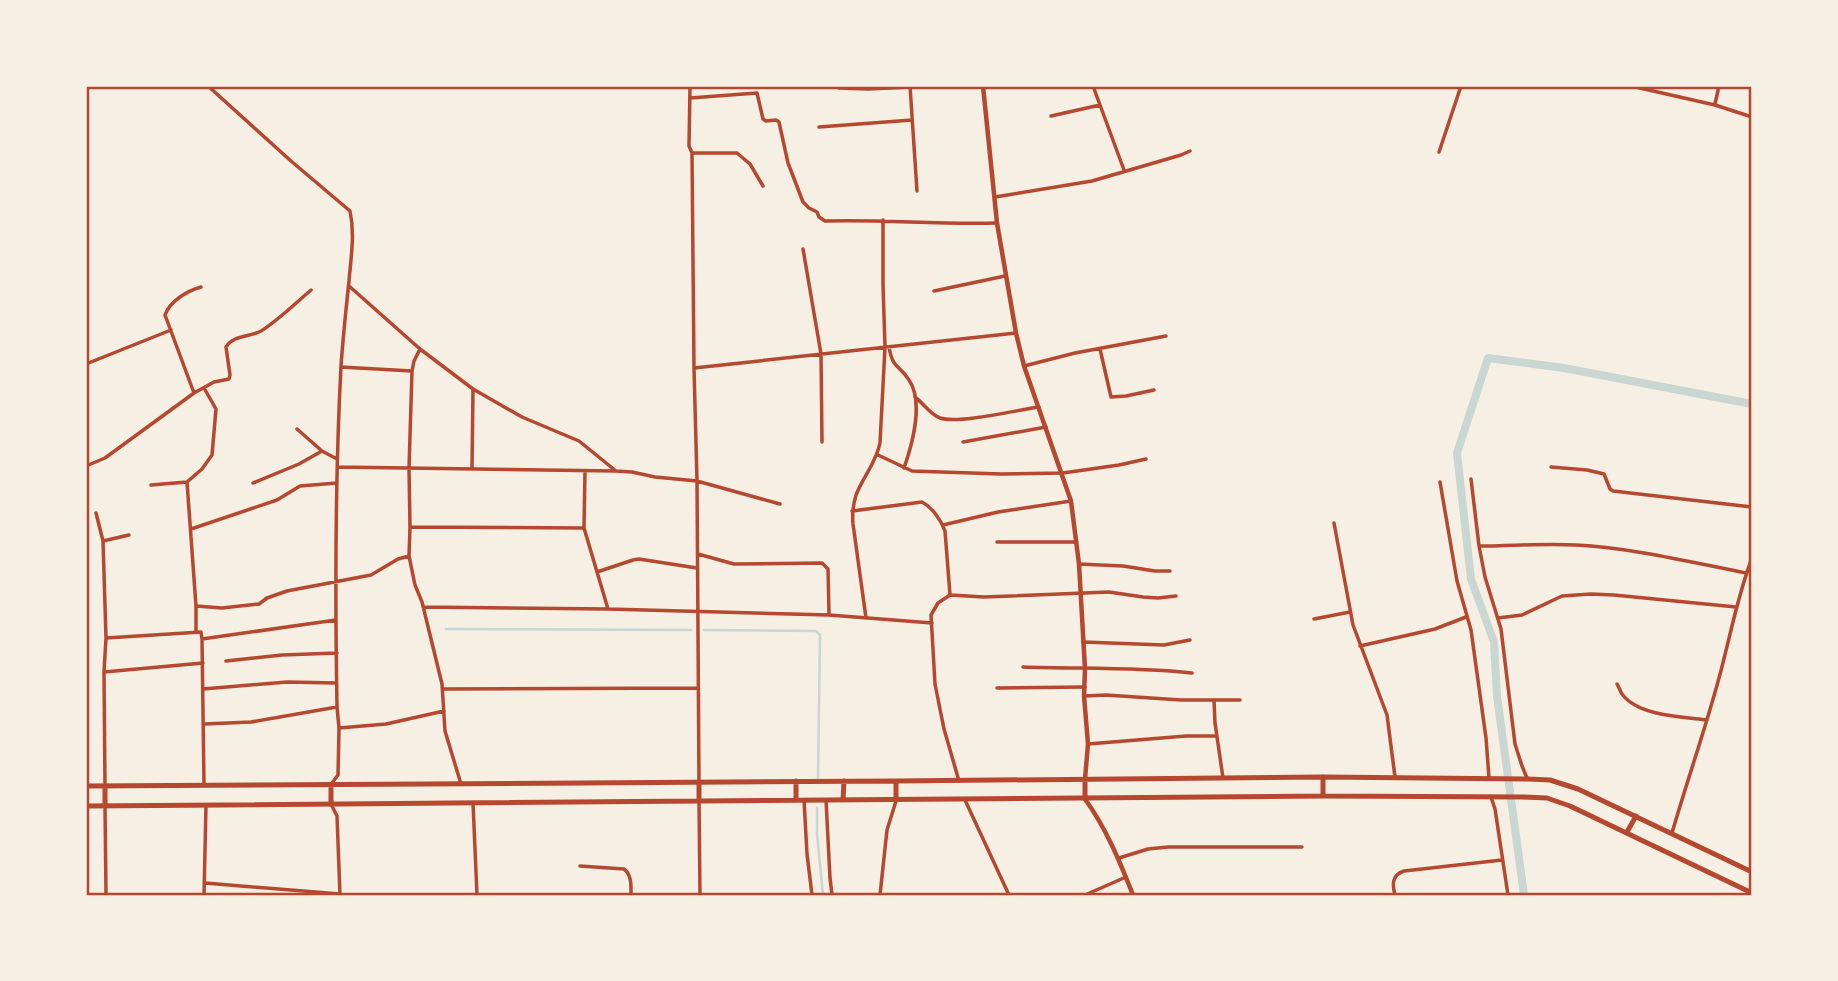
<svg xmlns="http://www.w3.org/2000/svg" width="1838" height="981" viewBox="0 0 1838 981" font-family="'Public Sans',sans-serif">
  <style>
    .lines { fill: none; stroke-linecap: round; stroke-linejoin: round }
    .stream { stroke: #c9d6d2; stroke-width: 2.5 }
    .canal { stroke: #c9d6d2; stroke-width: 8 }
    .minor { stroke: #b5482f; stroke-width: 3.5 }
    .tertiary { stroke: #b5482f; stroke-width: 4.5 }
    .trunk { stroke: #b5482f; stroke-width: 5 }
    .neatline { fill: none; stroke: #b5482f; stroke-width: 2.5 }
  </style>
  <rect width="100%" height="100%" fill="#f6efe4"/>
  <g class="lines">
    <!-- stream -->
    <path class="stream" d="M 446,629 L 691,630
      M 704,630 L 816,631 L 820,635 L 818,778
      M 817,808 L 817,834 L 823,895"/>
    <!-- canal -->
    <path class="canal" d="M 1524,895 L 1497,696 L 1494,642 L 1471,579 L 1457,453 L 1488,358 L 1564,368 L 1752,404"/>
    <!-- minor -->
    <path class="minor" d="M 208,86 L 291,161 L 350,211 C 355,234 351,257 349,281 C 346,309 343,337 341,366 C 335,479 335,593 337,707 L 339,728 L 338,775 L 332,783
      M 690,86 L 689,146 L 692,153 L 694,368 L 697,481 L 699,783
      M 910,86 L 917,191
      M 1093,86 L 1124,170
      M 1631,86 L 1715,105 L 1752,117
      M 839,88 L 868,89 L 911,87
      M 690,98 L 757,93 L 763,119 L 766,121 L 776,120 L 779,122 L 788,163 L 803,202 L 809,208 L 817,212 L 819,217 L 825,221 C 882,219 939,225 997,223
      M 1715,104 L 1719,86
      M 1051,116 L 1100,105
      M 819,127 L 912,120
      M 1439,152 L 1461,86
      M 692,153 L 737,153 L 750,164 L 763,186
      M 995,197 L 1092,181 L 1181,155 L 1190,151
      M 803,249 L 821,354 L 822,442
      M 349,286 L 420,349 L 473,389 L 522,417 L 579,441 L 616,471 L 632,472 L 655,477 L 697,481 L 780,504
      M 934,291 L 1005,276
      M 889,347 C 893,370 899,364 909,380 C 924,402 912,445 904,468
      M 420,349 L 414,361 L 412,371 L 409,468 L 410,527 L 409,556 L 415,585 L 422,602 L 442,684 L 445,731 L 461,784
      M 1100,349 L 1111,397 L 1126,396 L 1154,390
      M 86,364 L 171,330
      M 1024,366 L 1075,353 L 1166,336
      M 341,367 L 412,371
      M 694,368 L 1016,333
      M 194,393 L 165,315 C 170,301 187,291 201,287
      M 915,397 C 923,403 931,415 940,418 C 960,424 1017,410 1039,407
      M 297,429 L 322,451 L 337,459
      M 963,442 L 1046,427
      M 878,455 L 912,471 L 1001,474 L 1063,473 L 1119,465 L 1146,459
      M 86,466 L 105,458 L 194,393 L 214,382 L 229,379 L 230,375 L 226,347 C 233,335 250,337 261,331 C 276,322 297,302 311,290
      M 337,467 L 615,471
      M 1551,467 L 1587,470 L 1604,474 L 1610,489 L 1613,491 L 1752,507
      M 472,469 L 473,389
      M 585,471 L 584,528 L 608,609
      M 1471,479 L 1479,546 L 1485,577 L 1501,629 L 1515,744 L 1522,766 L 1527,778
      M 187,482 L 196,606 L 196,632
      M 1440,482 L 1457,581 L 1471,630 L 1486,738 L 1489,778
      M 253,483 L 299,464 L 322,451
      M 151,485 L 187,482 L 202,469 L 212,455 L 216,409 L 204,388
      M 852,511 L 922,502 C 932,507 941,520 945,531 L 950,595
      M 96,513 L 103,541 L 106,638 L 104,672 L 105,786
      M 1334,523 L 1353,625 L 1387,715 L 1395,777
      M 943,525 L 998,512 L 1071,501
      M 411,527 L 584,528
      M 191,529 L 277,500 L 300,486 L 337,483
      M 103,541 L 129,535
      M 997,542 L 1076,542
      M 1479,546 C 1511,546 1544,543 1576,545 C 1633,548 1690,562 1746,573
      M 698,554 L 734,564 L 822,563 L 828,569 L 829,614
      M 1079,564 L 1123,566 L 1155,571 L 1170,571
      M 597,572 L 633,560 L 639,559 L 697,568
      M 196,606 L 222,608 L 259,604 L 267,598 L 287,591 L 371,575 L 398,559 L 409,556
      M 423,607 L 608,609 L 829,615 L 932,623
      M 866,618 L 853,524 C 852,514 853,505 856,495 C 863,477 876,463 880,443 L 885,347 L 883,285 L 883,220
      M 1498,618 L 1522,615 L 1562,596 L 1591,594 L 1614,595 L 1736,607
      M 1314,619 L 1350,612
      M 106,638 L 201,632 L 202,639 L 204,785
      M 202,639 L 336,620
      M 1083,642 L 1164,645 L 1190,640
      M 1360,646 L 1435,629 L 1466,617
      M 226,661 L 282,655 L 337,653
      M 1023,667 C 1080,669 1135,667 1192,673
      M 104,672 L 203,663
      M 1617,684 C 1619,687 1620,691 1622,694 C 1638,716 1682,717 1707,720
      M 997,688 L 1085,687
      M 203,689 L 287,682 L 336,683
      M 443,689 L 698,688
      M 1084,696 L 1106,695 L 1181,700 L 1240,700
      M 1214,700 L 1215,723 L 1223,778
      M 204,724 L 251,722 L 337,707
      M 339,728 L 386,724 L 444,711
      M 1088,744 L 1186,736 L 1216,736
      M 959,781 L 944,729 L 935,684 L 931,615 L 938,603 L 950,595 L 984,597 L 1109,592 L 1143,597 L 1158,598 L 1176,596
      M 1491,797 L 1495,809 L 1508,895
      M 804,800 L 807,854 L 812,895
      M 826,800 L 830,878 L 832,895
      M 965,800 L 1009,895
      M 699,801 L 700,895
      M 473,803 L 477,895
      M 331,804 L 337,816 L 340,895
      M 105,806 L 106,895
      M 1672,833 C 1687,781 1705,730 1719,678 C 1730,638 1737,597 1752,558
      M 1119,858 L 1148,849 L 1168,847 L 1302,847
      M 580,866 L 624,869 C 632,875 631,886 631,895
      M 205,883 L 340,894
      M 204,895 L 206,805
      M 880,895 L 887,830 L 896,801
      M 1085,895 L 1126,877
      M 1395,895 C 1392,884 1392,875 1404,871 L 1502,860"/>
    <!-- tertiary -->
    <path class="tertiary" d="M 983,86 L 997,223 L 1016,333 L 1024,366 L 1071,501 L 1079,564 L 1085,669 L 1084,696 L 1088,744 L 1085,779
      M 1085,799 C 1106,828 1120,862 1133,895"/>
    <!-- trunk -->
    <path class="trunk" d="M 331,785 L 331,804
      M 86,786 L 896,781 L 1323,777 L 1528,779 L 1550,780 L 1578,789 L 1752,872
      M 105,786 L 105,806
      M 1323,796 L 1323,777
      M 1085,799 L 1085,780
      M 796,800 L 796,781
      M 843,800 L 844,781
      M 896,800 L 896,781
      M 699,801 L 699,783
      M 86,806 L 1323,796 L 1523,797 L 1547,798 L 1570,806 L 1752,893
      M 1627,832 L 1636,816"/>
  </g>
  <!-- border -->
  <rect width="1838" height="981" fill="none" stroke="#f6efe4" stroke-width="175"/>
  <rect x="88" y="88" width="1662" height="806" class="neatline"/>
</svg>
